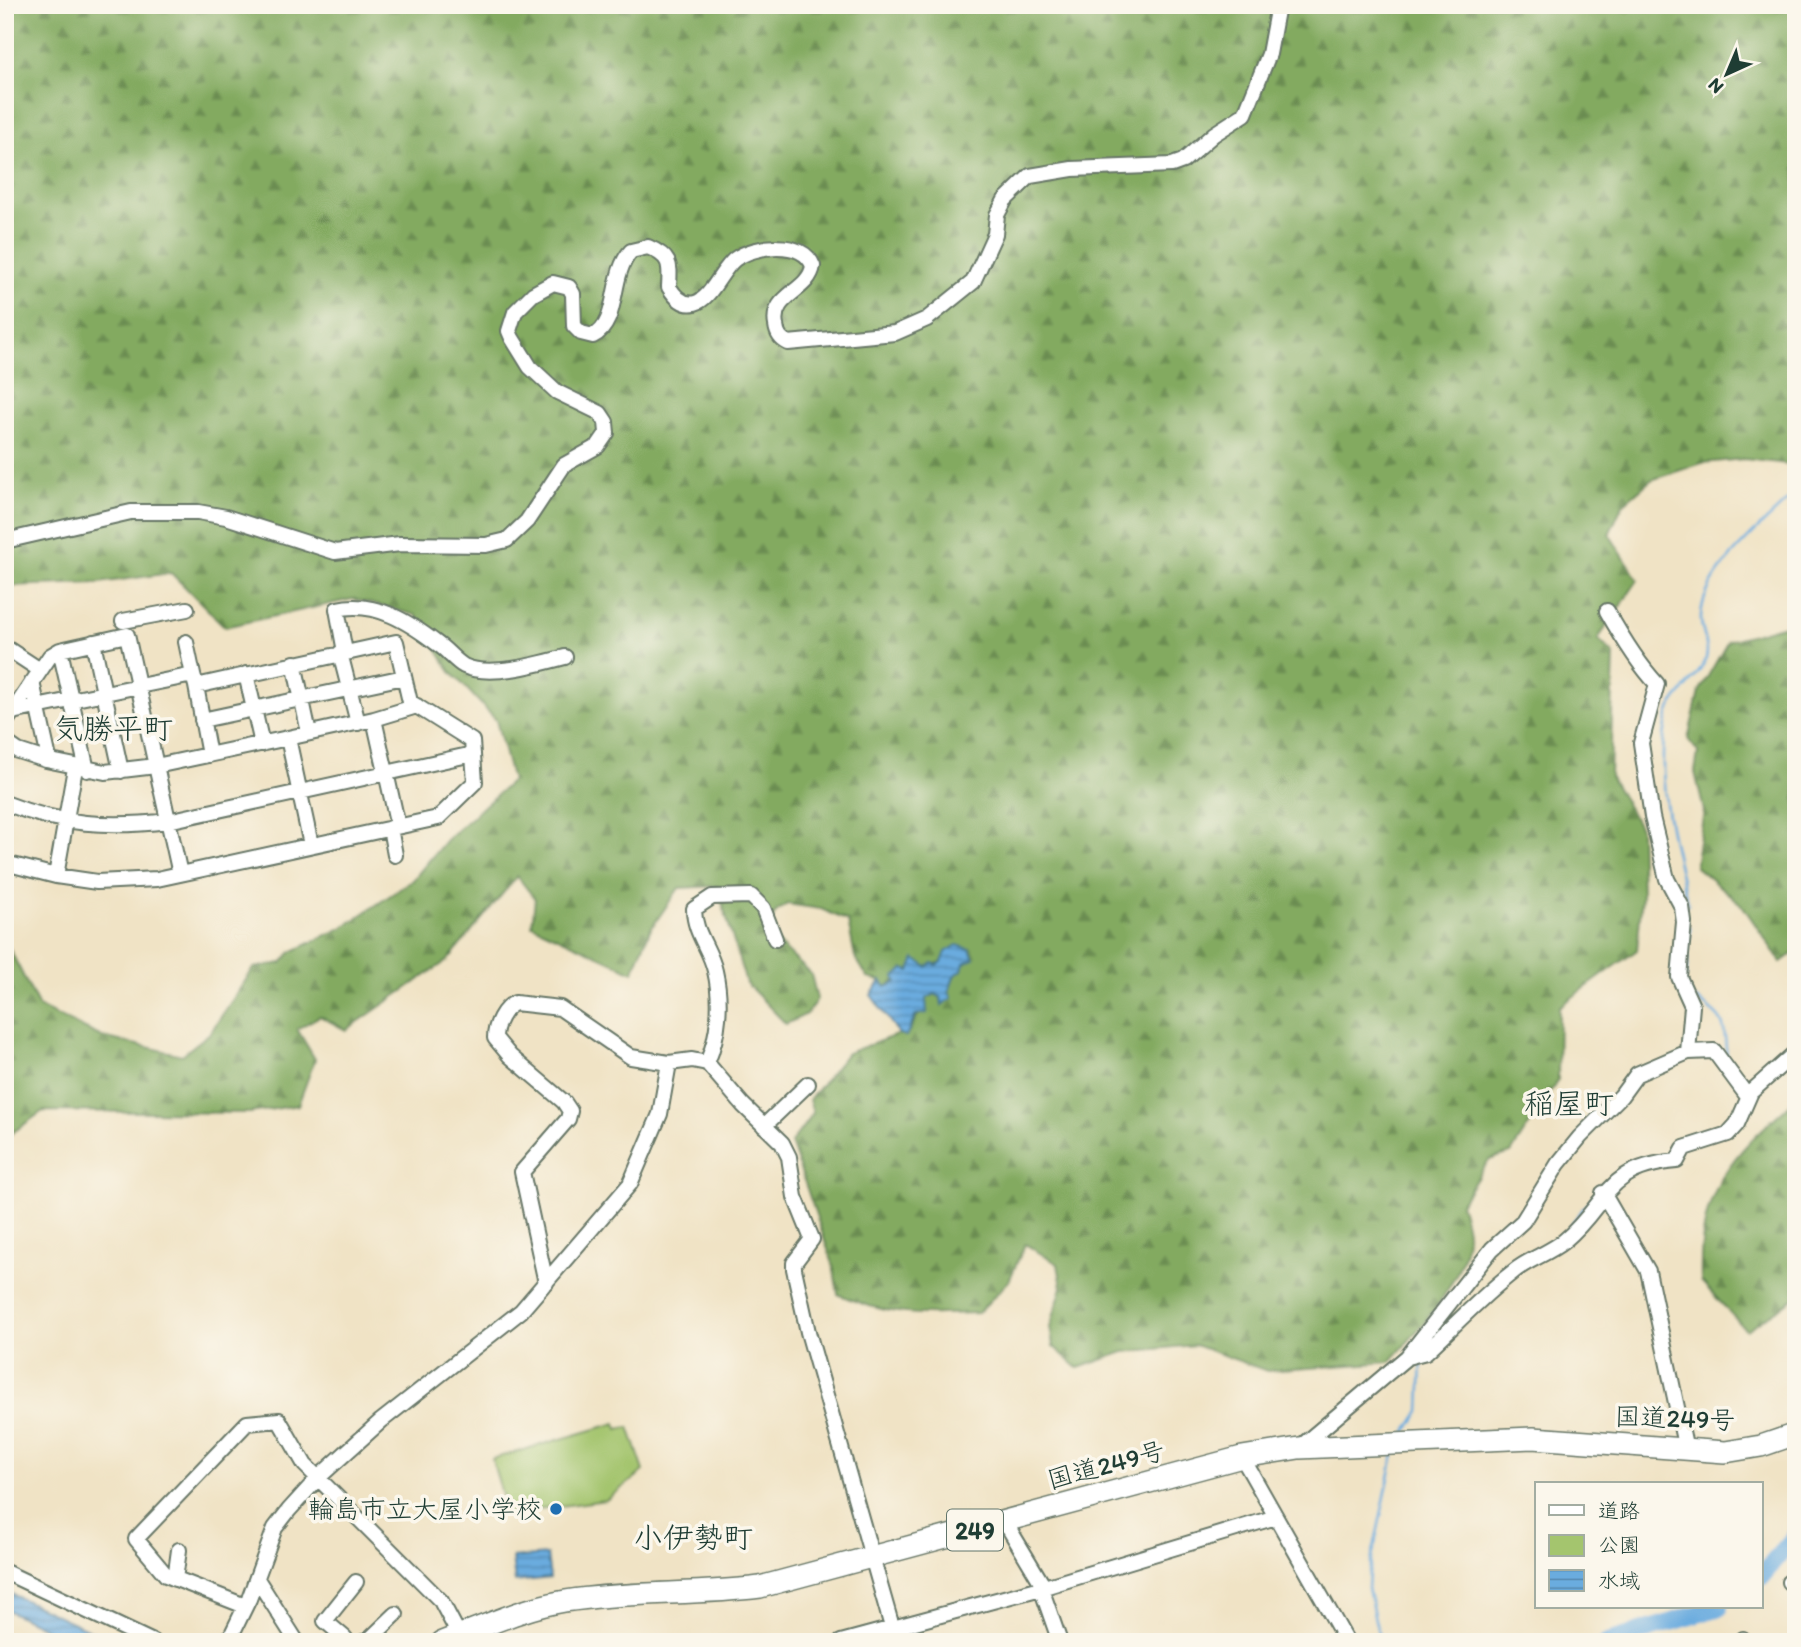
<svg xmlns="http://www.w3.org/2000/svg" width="1801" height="1647" viewBox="0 0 1801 1647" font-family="Itim,'Klee One',sans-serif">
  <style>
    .forest { fill: url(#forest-firs); stroke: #51744a; stroke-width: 2 }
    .park { fill: #a4c56e; stroke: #628151; stroke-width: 2 }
    .water { fill: url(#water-rules); stroke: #44748a; stroke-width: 2 }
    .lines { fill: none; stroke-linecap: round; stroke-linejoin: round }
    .stream { stroke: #6aacdf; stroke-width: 2.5 }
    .river { stroke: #6aacdf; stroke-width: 18 }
    .minor-casing { stroke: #687767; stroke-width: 18 }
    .highway-casing { stroke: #687767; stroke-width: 24 }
    .minor { stroke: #fff; stroke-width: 14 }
    .highway { stroke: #fff; stroke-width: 21 }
    .poi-dot { fill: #1f6fb2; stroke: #fbf7ec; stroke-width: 2.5 }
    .labels { text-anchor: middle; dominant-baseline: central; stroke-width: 7; stroke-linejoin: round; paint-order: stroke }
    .shield { fill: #fbf7ec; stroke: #61756b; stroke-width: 2 }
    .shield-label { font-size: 24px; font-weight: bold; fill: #1f3d34 }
    .street-label { font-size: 26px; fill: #1f3d34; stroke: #fbf7ec }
    .poi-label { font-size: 26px; fill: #1f3d34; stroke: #fbf7ec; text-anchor: end }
    .quarter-label { font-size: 30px; fill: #1f3d34; stroke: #fbf7ec }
  </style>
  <defs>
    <pattern id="forest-firs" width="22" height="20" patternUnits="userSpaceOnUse" patternTransform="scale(1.75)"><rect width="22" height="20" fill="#83aa61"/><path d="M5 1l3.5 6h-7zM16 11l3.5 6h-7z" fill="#6b8c51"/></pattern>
    <pattern id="water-rules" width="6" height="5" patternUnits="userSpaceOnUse" patternTransform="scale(1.75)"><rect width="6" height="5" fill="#6aacdf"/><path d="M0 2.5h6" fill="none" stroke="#578db6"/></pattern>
  </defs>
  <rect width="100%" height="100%" fill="#fbf7ec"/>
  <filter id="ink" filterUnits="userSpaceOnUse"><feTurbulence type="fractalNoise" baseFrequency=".0143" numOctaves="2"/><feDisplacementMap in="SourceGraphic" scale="14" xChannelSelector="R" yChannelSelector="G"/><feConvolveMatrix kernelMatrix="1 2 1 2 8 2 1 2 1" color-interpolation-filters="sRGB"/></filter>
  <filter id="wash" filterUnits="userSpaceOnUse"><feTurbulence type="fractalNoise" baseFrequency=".00686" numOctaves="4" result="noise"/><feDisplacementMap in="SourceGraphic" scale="28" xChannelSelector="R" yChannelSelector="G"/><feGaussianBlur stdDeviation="1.57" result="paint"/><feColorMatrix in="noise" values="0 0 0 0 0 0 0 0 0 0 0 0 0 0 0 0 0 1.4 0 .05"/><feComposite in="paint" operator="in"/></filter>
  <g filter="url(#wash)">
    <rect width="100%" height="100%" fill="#f0e3c5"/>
    <!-- forest -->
    <path class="forest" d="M 5,5 L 1796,5 L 1796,465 L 1744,459 L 1702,463 L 1651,480 L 1623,504 L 1609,534 L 1638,580 L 1598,639 L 1614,655 L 1610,776 L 1640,828 L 1642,895 L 1637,950 L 1559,1007 L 1558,1080 L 1511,1153 L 1489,1160 L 1460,1204 C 1463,1214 1468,1226 1467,1237 C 1464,1282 1419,1329 1390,1362 L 1267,1371 L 1195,1345 L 1124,1352 L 1078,1368 L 1053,1346 L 1050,1327 L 1062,1287 L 1058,1264 L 1025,1244 L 1009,1281 L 978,1313 C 925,1315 889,1318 838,1294 L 833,1264 L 791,1143 L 813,1113 L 809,1100 L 847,1053 L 899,1034 L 906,1036 C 911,1026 924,1008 925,999 L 935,994 L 941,997 L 942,1004 L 954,976 L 962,970 L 947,955 L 942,962 L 927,967 L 920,963 L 886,987 L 881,981 L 868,978 L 855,957 L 848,921 L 821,909 L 787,904 L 776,912 L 765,931 L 811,974 L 817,999 L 807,1014 L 786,1024 L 746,983 L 717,886 L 679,888 L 650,930 L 633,972 L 532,925 L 535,899 L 517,876 L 448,960 L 346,1030 L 320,1016 L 297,1029 L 315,1059 L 298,1105 L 250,1113 L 43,1111 L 5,1138 L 5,940 L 39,1007 L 102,1037 L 182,1055 L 210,1033 L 254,968 L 282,963 L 291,952 L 342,928 L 413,880 L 446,840 L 512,781 L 496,720 L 451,672 L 416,615 L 353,599 L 225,627 L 171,573 L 99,583 L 5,586 Z
      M 1796,622 L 1796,951 L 1781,962 L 1742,905 L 1695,866 L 1704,811 L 1695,772 L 1698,752 L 1688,739 L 1699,692 L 1728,641 Z
      M 1796,1099 L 1796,1297 L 1746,1330 L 1701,1281 C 1698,1189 1729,1157 1796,1099 Z"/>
    <!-- park -->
    <path class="park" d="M 616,1423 L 618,1429 L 629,1427 L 644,1471 L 606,1500 L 507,1513 L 492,1459 Z"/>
    <!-- water -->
    <path class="water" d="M 957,945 L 970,949 L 974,959 L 964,963 L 962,970 L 954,976 L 949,992 L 952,998 L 942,1005 L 941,997 L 935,994 L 926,999 L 927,1013 L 916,1015 L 906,1036 L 899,1034 L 871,995 L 881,981 L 886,987 L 897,982 L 895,977 L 904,969 L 910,971 L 915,959 L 927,967 L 933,963 L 937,965 L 942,962 L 946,952 Z
      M 547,1555 L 550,1578 L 515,1582 L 512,1558 Z
      M 5,1591 L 115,1642 L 73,1642 L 5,1609 Z"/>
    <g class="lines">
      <!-- stream -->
      <path class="stream" d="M 1688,904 C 1674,849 1653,773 1668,715 C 1674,693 1699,681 1706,658 C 1710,645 1700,630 1701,617 C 1702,571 1766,523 1796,492
        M 1686,977 L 1690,928
        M 1696,999 C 1728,1021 1723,1021 1727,1059
        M 1569,1227 L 1597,1191
        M 1406,1433 L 1420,1411 L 1422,1360
        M 1380,1642 L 1368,1588 L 1369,1572 L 1394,1454"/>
      <!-- river -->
      <path class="river" d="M 1761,1577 L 1796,1535
        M 1608,1642 L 1720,1607"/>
    </g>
  </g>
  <g filter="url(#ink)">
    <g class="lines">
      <!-- minor casing -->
      <g class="minor-casing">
        <path id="minor" d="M 5,541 L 131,512 L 198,512 L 226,517 L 335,552 L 400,544 L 486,545 L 507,540 L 527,521 L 564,465 L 598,446 L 607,433 L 606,422 L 600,413 L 557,392 L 530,367 L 512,338 L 509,331 L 515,312 L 533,294 L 553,283 L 569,287 L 573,294 L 574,326 L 581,333 L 593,336 C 620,323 609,275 631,251 L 648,247 C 672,257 670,265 669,287 C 675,297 683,306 695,303 C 711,299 721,270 735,259 C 755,245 803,239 813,266 C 809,292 770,295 776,325 C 777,334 780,339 788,343 L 895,333 L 927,319 L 973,282 L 995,234 L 997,215 L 1005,200 L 1030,176 L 1072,169 L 1172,165 L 1183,161 L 1214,134 L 1245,114 L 1269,54 L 1278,5
          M 1607,611 C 1620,634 1639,665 1657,684 L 1641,743 L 1652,817 L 1667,879 L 1682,907 L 1684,922 L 1679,977 L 1692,1006 L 1688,1052
          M 123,621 L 187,609
          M 93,642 L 121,771
          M 186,642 L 193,675
          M 5,647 L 40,670
          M 60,650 L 87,770
          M 345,652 L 337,609 C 375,600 409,622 439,645 C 448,651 455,661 464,666 C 489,678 539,664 565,657
          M 340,653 L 358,723
          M 294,663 L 309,733
          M 246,674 L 262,744
          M 32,682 L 48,754 L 46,760
          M 196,686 L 209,755
          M 202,720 L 404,677
          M 5,723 L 50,656 L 60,650 L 127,635 L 180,874
          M 5,742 L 18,751 L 46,760 L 105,772 L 156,766 L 288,738
          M 5,803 C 60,825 110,828 168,821 L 473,754
          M 398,826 L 374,719 L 417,706
          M 390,828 L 395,855
          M 311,845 L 288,738 L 374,719
          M 5,863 L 56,876 L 97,882 L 157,879 L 438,818 L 475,782 L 472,741 L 410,702 L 396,642 L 196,686 L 193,675 L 12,712
          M 56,876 L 75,768
          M 707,1063 C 719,1035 722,1001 715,971 C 710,948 694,933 694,909 L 712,897 L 751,896 L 763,908 L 775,939
          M 764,1126 L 808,1084
          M 1603,1193 L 1648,1271 L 1686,1450
          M 546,1283 L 522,1172 L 568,1119 L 570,1111 L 564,1102 L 510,1056 L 495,1038 C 495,1025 503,1008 515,1003 L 560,1008 L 631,1057 L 669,1063 L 692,1060 L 707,1063 L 743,1105 L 782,1143 L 789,1157 L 795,1197 L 812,1239 L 794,1263 L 794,1269 L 808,1332 L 892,1627
          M 1407,1357 L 1426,1352 C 1455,1325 1482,1296 1513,1272 C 1528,1259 1548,1254 1564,1241 C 1609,1204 1603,1167 1677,1161 L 1684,1148 L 1728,1134 L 1737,1124 L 1751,1092 L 1796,1052
          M 1299,1448 L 1407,1357 L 1492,1249 L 1523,1221 L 1558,1164 L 1580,1137 L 1621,1096 L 1637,1074 L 1688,1052 L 1714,1051 L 1748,1097
          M 1242,1457 L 1347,1642
          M 1005,1522 L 1044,1587
          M 5,1572 L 153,1642
          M 175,1579 L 179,1550
          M 257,1579 L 297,1642
          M 1789,1582 L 1796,1584
          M 1041,1588 L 1060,1642
          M 245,1606 L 166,1575 L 136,1539 L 247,1423 L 279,1420 L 305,1465 L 441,1601 L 459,1635
          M 1743,1639 L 1744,1642
          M 228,1642 L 249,1599 L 275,1528 L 289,1510 L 319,1477 L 381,1421 L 521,1311 L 630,1184 L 660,1114 L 669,1063
          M 344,1642 L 345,1638 L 325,1621 L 356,1582
          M 363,1642 L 369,1640 L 396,1614
          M 841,1642 L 1041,1588 L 1276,1517"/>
      </g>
      <!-- highway casing -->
      <g class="highway-casing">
        <path id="highway" d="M 442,1642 C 483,1627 522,1608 565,1601 C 629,1591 696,1595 760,1587 L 1242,1457 L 1299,1448 L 1533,1438 L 1725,1452 L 1761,1446 L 1796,1434"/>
      </g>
      <!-- minor -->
      <use href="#minor" class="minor"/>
      <!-- highway -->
      <use href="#highway" class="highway"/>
    </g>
  </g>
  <!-- markers -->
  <circle class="poi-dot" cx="556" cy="1509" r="7"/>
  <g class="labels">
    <!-- shield labels -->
    <rect class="shield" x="947" y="1509.5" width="56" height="41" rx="5"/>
    <g class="shield-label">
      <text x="975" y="1530">249</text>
    </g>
    <!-- street labels -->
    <g class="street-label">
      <text transform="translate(1675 1418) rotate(2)">国道249号</text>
      <text transform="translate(1106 1465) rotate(-15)">国道249号</text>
    </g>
    <!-- poi labels -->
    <g class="poi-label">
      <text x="542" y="1509">輪島市立大屋小学校</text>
    </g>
    <!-- quarter labels -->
    <g class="quarter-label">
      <text x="113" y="728">気勝平町</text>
      <text x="1569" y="1103">稲屋町</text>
      <text x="693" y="1537">小伊勢町</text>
    </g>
  </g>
  <!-- margin -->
  <rect width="1801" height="1647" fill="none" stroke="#fbf7ec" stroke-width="28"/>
  <!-- legend -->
  <rect x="1535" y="1482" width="228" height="126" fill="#fbf7ec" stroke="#a3ada2" stroke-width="2"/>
  <rect x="1549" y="1505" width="35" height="10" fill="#ffffff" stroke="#a3ada2" stroke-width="2"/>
  <text x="1598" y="1518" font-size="21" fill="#1f3d34">道路</text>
  <rect x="1549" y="1535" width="35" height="21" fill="#a4c56e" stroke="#a3ada2" stroke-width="2"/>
  <text x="1598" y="1552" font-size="21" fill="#1f3d34">公園</text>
  <rect x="1549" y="1570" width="35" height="21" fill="url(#water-rules)" stroke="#a3ada2" stroke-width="2"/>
  <text x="1598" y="1588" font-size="21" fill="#1f3d34">水域</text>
  <!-- north arrow -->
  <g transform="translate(1727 74) rotate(224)" stroke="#fbf7ec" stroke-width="5" paint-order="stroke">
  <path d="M0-5L12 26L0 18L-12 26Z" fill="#1f3d34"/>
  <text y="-10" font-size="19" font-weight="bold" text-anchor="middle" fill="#1f3d34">N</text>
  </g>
</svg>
